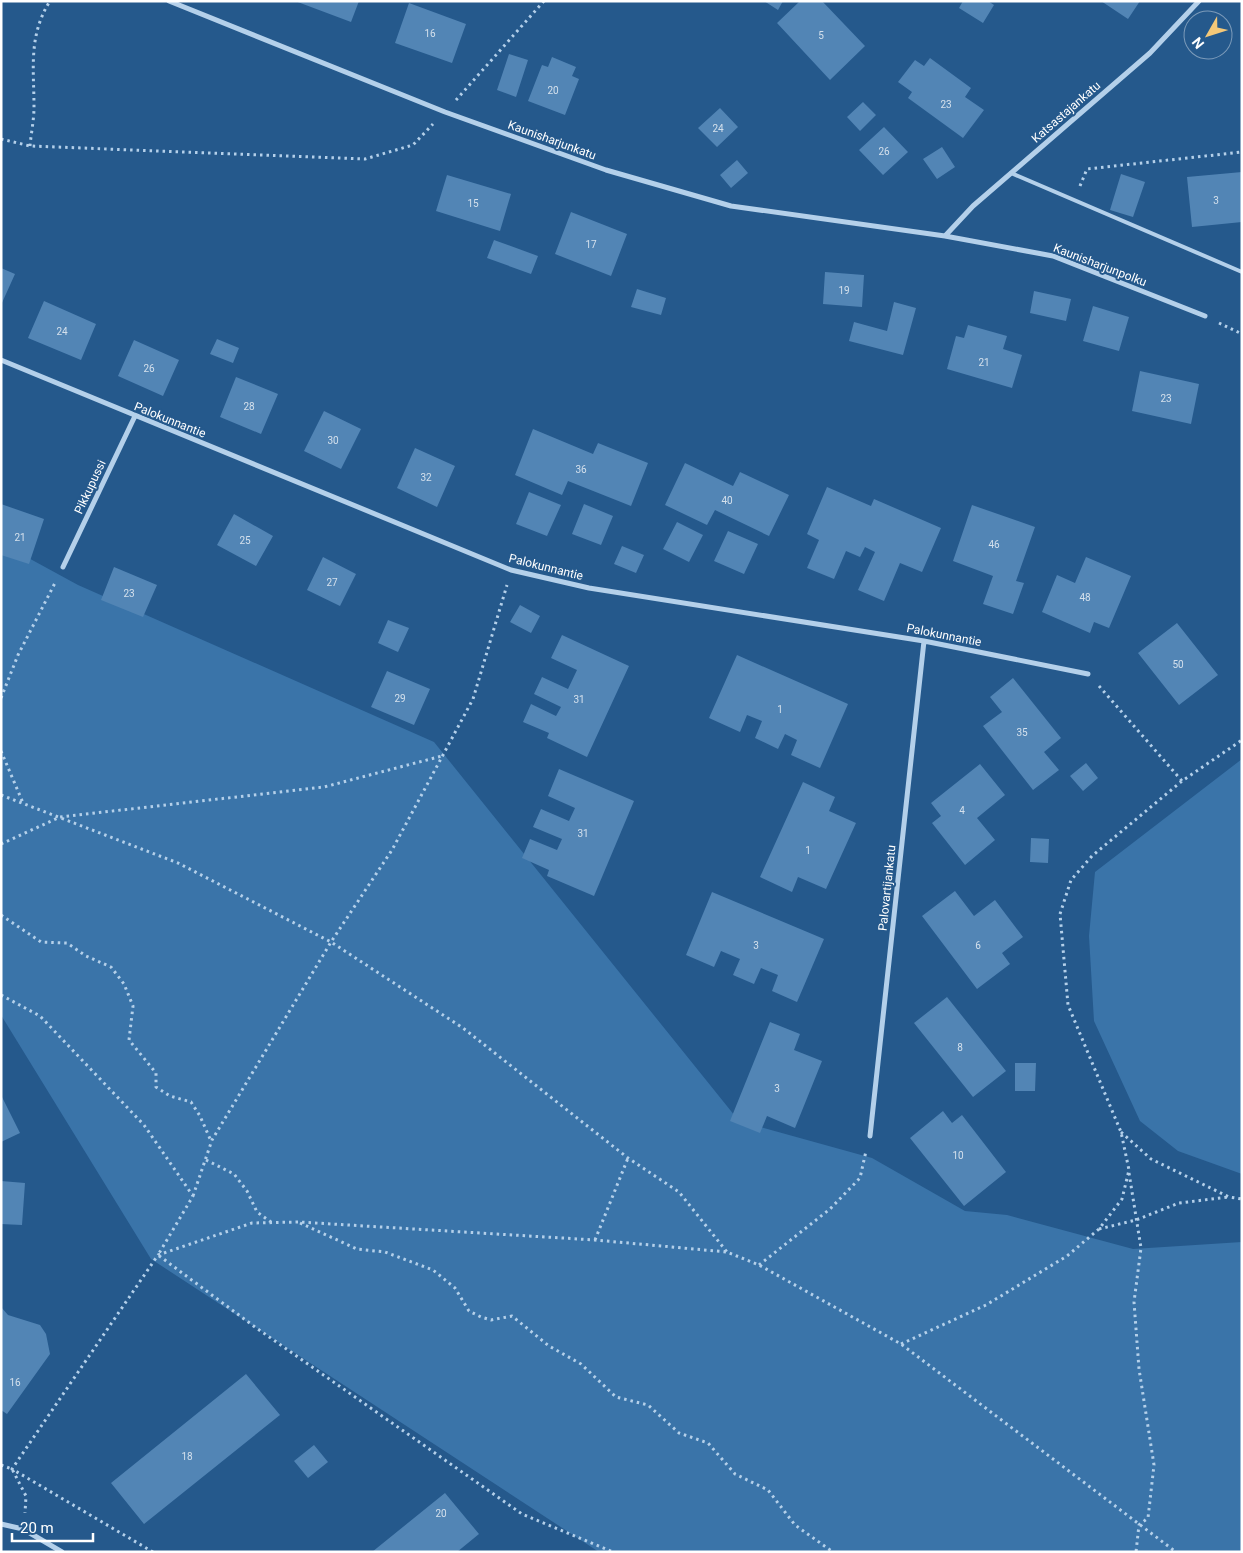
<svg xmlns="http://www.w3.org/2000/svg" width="1243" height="1553" font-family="Roboto,sans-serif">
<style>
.green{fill:#3a74a9}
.building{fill:#5285b5}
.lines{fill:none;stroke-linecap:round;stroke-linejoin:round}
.path{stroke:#b4d0ea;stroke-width:3;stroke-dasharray:2.5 4;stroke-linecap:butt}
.service{stroke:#b4d0ea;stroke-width:4}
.minor{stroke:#b4d0ea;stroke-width:5}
.labels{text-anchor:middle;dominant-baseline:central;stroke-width:4;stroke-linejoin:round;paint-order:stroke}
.number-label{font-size:10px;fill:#d4e0ec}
.street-label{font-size:12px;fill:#fff;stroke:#25598c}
</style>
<rect width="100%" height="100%" fill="#25598c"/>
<!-- green -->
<path class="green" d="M1,543L78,585L434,742L739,1121L872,1158L965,1211L1007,1215L1133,1249L1242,1242V1552H599L151,1259L1,1015Z
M1242,759V1174L1178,1151L1140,1121L1094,1021L1089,936L1095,872Z"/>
<!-- building -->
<path class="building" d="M295,1H359L351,22Z
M764,1H783L778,10Z
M800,1H822L865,46L830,80L777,23Z
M963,1H988L994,5L983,23L959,8Z
M1101,1H1140L1128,19Z
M409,3L466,24L452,63L395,43Z
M509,54L528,60L516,97L497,90Z
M552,57L576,67L572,76L579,79L565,115L528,101L542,65L548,67Z
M930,58L971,88L965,97L984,110L963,138L908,98L912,92L898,82L915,60L924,66Z
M863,102L876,115L860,131L847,117Z
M720,108L738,127L717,147L698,128Z
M884,127L908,152L883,175L859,150Z
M942,147L955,167L937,179L923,159Z
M737,160L748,173L731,188L720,175Z
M1242,172V222L1192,227L1187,177Z
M1121,174L1145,182L1133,217L1110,210Z
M447,175L511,194L500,231L436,211Z
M571,212L627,234L611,276L555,254Z
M494,240L538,256L531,274L487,258Z
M1,268L15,274L1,305Z
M825,272L864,275L862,307L823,304Z
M637,289L666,298L661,315L631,307Z
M1034,291L1071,299L1066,321L1030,313Z
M44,301L96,324L81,360L28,338Z
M894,302L916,308L903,355L849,341L854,322L887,331Z
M1093,306L1129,317L1119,351L1083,341Z
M968,325L1007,336L1003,349L1022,355L1012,388L947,369L956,336L964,338Z
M217,339L239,348L233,363L210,354Z
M134,340L179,360L163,396L118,376Z
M1140,371L1199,384L1191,424L1132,411Z
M236,377L278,394L261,434L220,417Z
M324,411L361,429L341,469L304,451Z
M533,429L593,454L598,443L648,463L631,506L568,481L562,495L515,475Z
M415,448L455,466L437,507L397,488Z
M685,463L733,486L740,472L789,495L769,536L715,510L707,525L665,505Z
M827,487L871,506L874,499L941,528L922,572L900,563L884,601L858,590L875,552L865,547L860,557L846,551L834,579L807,568L819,540L807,534Z
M529,492L561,505L547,536L516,524Z
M1,504L44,519L29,564L1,555Z
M584,504L613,516L601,545L572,534Z
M972,505L1035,527L1016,581L1024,583L1013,614L983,604L993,576L953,561Z
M234,514L273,536L256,566L217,545Z
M677,522L703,535L689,562L663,549Z
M728,531L758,544L744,574L714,561Z
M622,546L644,555L636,573L614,564Z
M323,557L356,574L340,606L307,590Z
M1086,557L1131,576L1109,628L1094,622L1090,633L1042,612L1057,575L1075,583Z
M114,567L157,585L143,617L101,600Z
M520,605L540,616L531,633L510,622Z
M388,620L409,628L398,652L378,643Z
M1177,623L1218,675L1179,705L1138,653Z
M562,635L629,666L587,757L547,738L549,733L523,722L531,704L556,716L561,707L534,694L542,677L568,689L577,670L551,658Z
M737,655L848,704L820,768L791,755L797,740L785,734L778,749L755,738L762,721L747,715L740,732L709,718Z
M387,671L430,689L414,725L371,707Z
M1013,678L1061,738L1044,752L1059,770L1033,790L983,726L1002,712L990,697Z
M1086,763L1098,778L1083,791L1070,776Z
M980,764L1005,795L977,818L995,840L965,865L932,823L941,816L931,803Z
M559,769L634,801L594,896L547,876L549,870L522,858L530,839L557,850L562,839L533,827L541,809L569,821L575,808L548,796Z
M803,782L835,797L829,811L856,823L826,889L798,877L792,892L760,877Z
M1031,838L1049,839L1048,863L1030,862Z
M955,891L974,916L995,900L1023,937L1002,953L1010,964L977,989L922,916Z
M712,892L824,939L797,1002L772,991L778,975L761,968L754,984L733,975L740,959L721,951L714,967L686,955Z
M947,997L1006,1071L973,1097L914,1023Z
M770,1022L800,1034L794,1050L822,1061L795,1128L767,1116L760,1133L730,1121Z
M1015,1063H1036L1035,1091H1015Z
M1,1095L20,1133L1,1142Z
M943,1111L952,1123L962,1115L1006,1172L964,1206L910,1138Z
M1,1181L25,1183L22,1225L1,1224Z
M1,1307L8,1315L40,1325L46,1334L50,1354L7,1414L1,1410Z
M246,1374L280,1415L144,1524L111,1483Z
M314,1445L328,1462L308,1478L294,1461Z
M445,1493L479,1534L457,1552H372Z"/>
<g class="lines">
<!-- path -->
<path class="path" d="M456,100L544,1
M1,139L30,146L365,159L413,145L433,124
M30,146C31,134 34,120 34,107C34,69 28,36 50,1
M1080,186L1087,169L1242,152
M1219,323L1242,334
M1099,686L1182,781
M1,698L18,655L56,581
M1,751L23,803
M1,795L178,863L331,942L463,1028L628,1158L679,1192L727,1252
M1,844L60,817L324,787L442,756
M1,915L41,942L67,943L86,956L111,967L124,984L133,1006L129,1040L156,1073V1087L170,1096L191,1102L200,1116L211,1141L212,1140
M1,995L40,1016L144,1125L193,1196L158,1255L255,1327L522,1514L613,1552
M1121,1132L1151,1159L1229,1197L1242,1199
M206,1160L234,1174L247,1191L257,1212L271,1222
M1129,1173L1141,1248L1134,1302L1139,1369L1154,1465L1148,1518L1139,1525L1136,1552
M193,1196L212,1140L331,942L392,850L473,699L507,585
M300,1223L357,1249L385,1252L433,1270L455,1288L469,1311L481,1317L491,1320L512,1316L549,1346L581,1364L616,1397L648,1405L679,1433L708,1443L735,1474L768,1490L795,1525L833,1552
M1099,1229L1136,1220L1179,1203L1229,1197
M595,1240L628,1158
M759,1265L830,1209L860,1178L866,1151
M901,1344L986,1305L1067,1256L1099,1229L1122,1199L1129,1170L1121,1132L1068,1005L1060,914L1071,880L1092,856L1182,781L1242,740
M1,1465L12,1469L26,1496L25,1513
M153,1552L12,1469L158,1255L252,1223L299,1222L595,1240L727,1252L759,1265L901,1344L1176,1552"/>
<!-- service -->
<path class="service" d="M1011,173L1242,272"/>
<!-- minor -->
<path class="minor" d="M169,1L445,112L606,170L731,206L945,236L1053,256L1205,316
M945,236L973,206L1150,53L1199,1
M1,360L511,570L589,588L924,641L1088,674
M63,567L135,416
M870,1136L924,641
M1,1524L23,1529L62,1552"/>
</g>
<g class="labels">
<!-- number labels -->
<g class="number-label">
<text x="430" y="33">16</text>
<text x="821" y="35">5</text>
<text x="553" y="90">20</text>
<text x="946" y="104">23</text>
<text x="718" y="128">24</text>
<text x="884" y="151">26</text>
<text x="1216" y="200">3</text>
<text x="473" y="203">15</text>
<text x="591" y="244">17</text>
<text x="844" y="290">19</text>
<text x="62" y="331">24</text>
<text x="984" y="362">21</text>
<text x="149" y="368">26</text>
<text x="1166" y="398">23</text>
<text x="249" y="406">28</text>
<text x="333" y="440">30</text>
<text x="581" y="469">36</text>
<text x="426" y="477">32</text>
<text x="727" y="500">40</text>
<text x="20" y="537">21</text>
<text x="245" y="540">25</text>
<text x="994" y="544">46</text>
<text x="332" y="582">27</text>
<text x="129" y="593">23</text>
<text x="1085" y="597">48</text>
<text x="1178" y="664">50</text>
<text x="400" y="698">29</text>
<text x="579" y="699">31</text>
<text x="780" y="709">1</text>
<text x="1022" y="732">35</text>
<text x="962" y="810">4</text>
<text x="583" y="833">31</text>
<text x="808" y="850">1</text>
<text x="756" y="945">3</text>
<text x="978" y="945">6</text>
<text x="960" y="1047">8</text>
<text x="777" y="1088">3</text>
<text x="958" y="1155">10</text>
<text x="15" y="1382">16</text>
<text x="187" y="1456">18</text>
<text x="441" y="1513">20</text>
</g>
<!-- street labels -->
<g class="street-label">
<text transform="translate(1066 112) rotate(-41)">Katsastajankatu</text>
<text transform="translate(552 140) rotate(20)">Kaunisharjunkatu</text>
<text transform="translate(1100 265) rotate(21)">Kaunisharjunpolku</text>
<text transform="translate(170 420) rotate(22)">Palokunnantie</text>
<text transform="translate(90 487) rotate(-65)">Pikkupussi</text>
<text transform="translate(546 567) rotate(14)">Palokunnantie</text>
<text transform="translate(944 635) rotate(11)">Palokunnantie</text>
<text transform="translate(887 888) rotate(-84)">Palovartijankatu</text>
</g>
</g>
<!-- border -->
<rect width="1243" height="1553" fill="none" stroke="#ffffff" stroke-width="5"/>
<!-- north arrow -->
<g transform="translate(1208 35) rotate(231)"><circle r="24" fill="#25598c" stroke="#7c9bba"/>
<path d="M0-4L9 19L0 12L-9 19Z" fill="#f4c878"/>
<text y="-8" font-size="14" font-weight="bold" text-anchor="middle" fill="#ffffff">N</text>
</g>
<!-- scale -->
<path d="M12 1533v8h81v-8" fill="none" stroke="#ffffff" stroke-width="2.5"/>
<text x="20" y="1533" font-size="15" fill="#ffffff" stroke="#25598c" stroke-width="4" paint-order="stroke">20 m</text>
</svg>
